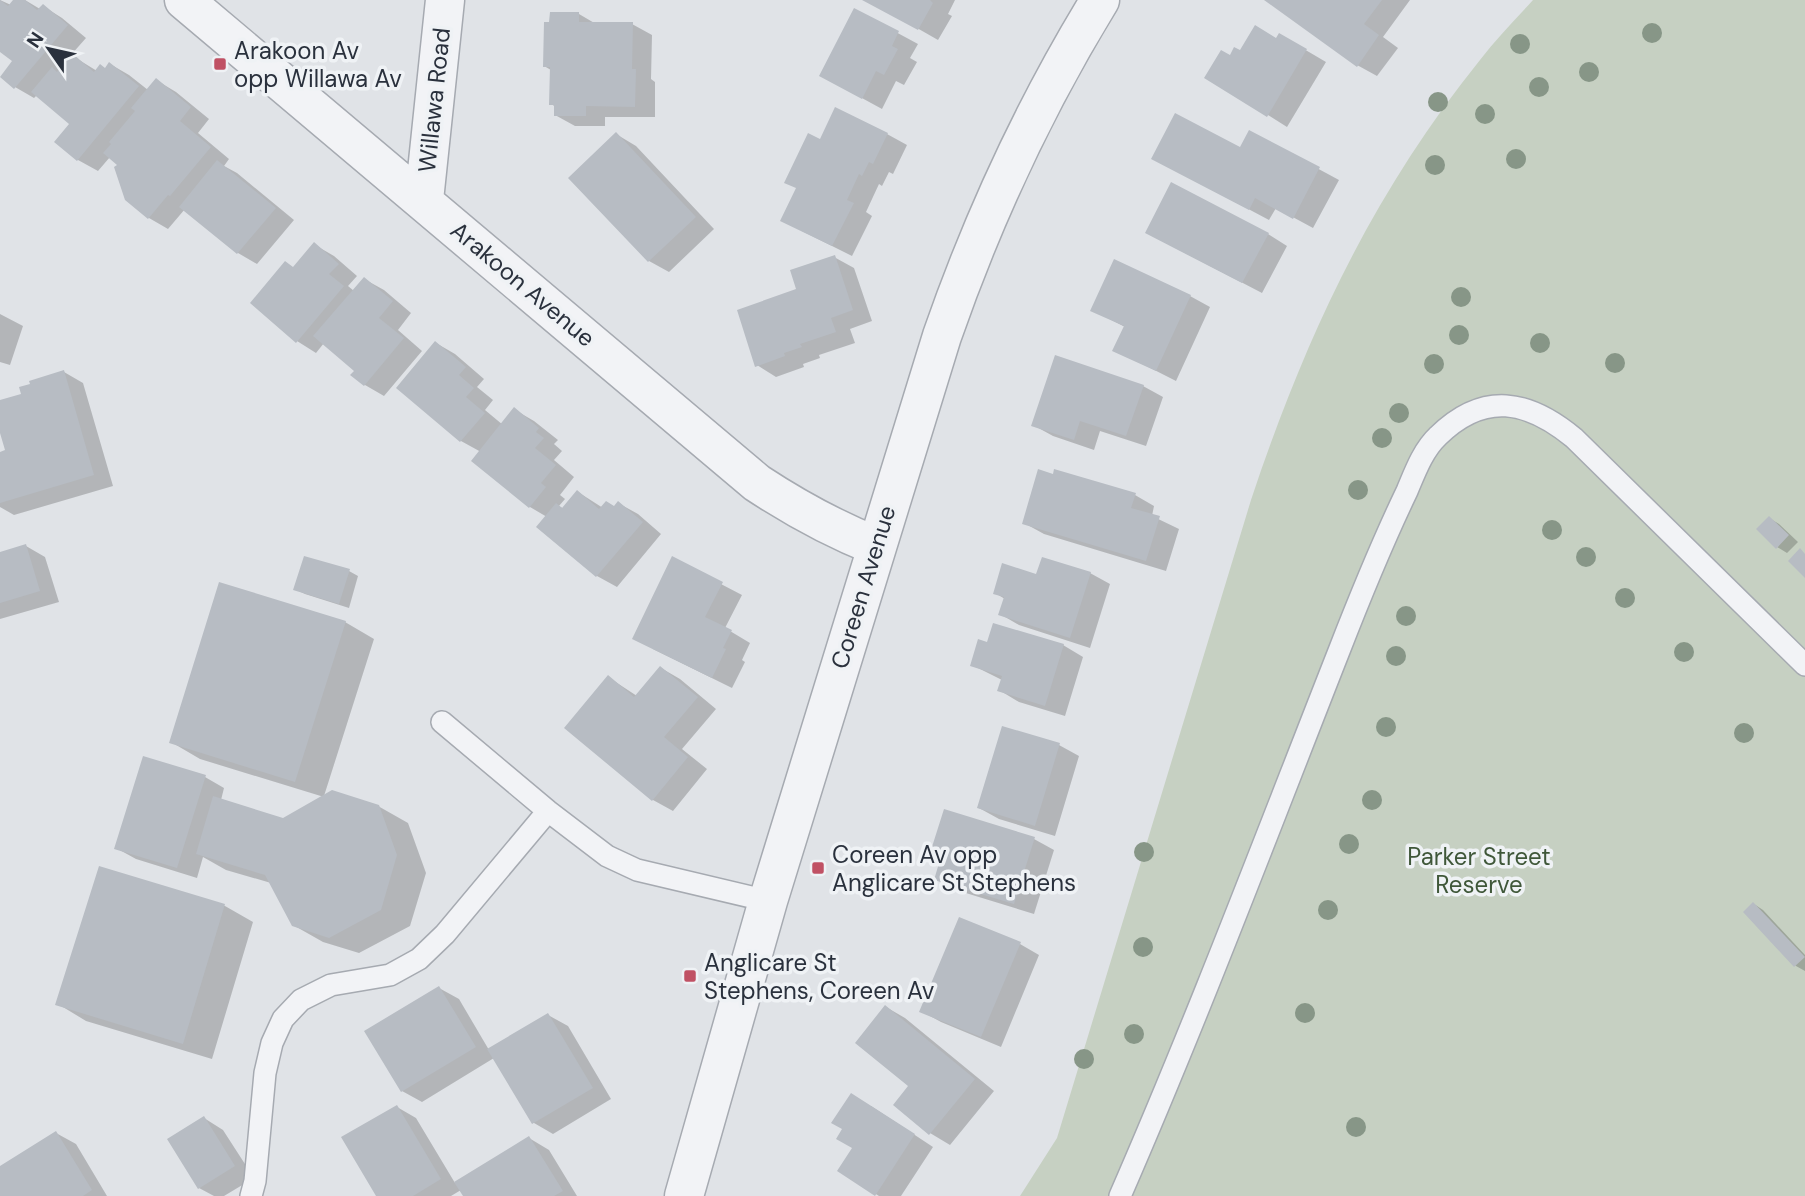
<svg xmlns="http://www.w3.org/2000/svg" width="1805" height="1196" font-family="'DM Sans',sans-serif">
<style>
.green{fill:#c6d0c2}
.shadow{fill:#0003}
.building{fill:#b7bcc3}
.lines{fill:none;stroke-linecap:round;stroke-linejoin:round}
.service-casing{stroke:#a6aab1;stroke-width:24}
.minor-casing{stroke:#a6aab1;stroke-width:41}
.tertiary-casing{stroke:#a6aab1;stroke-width:41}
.service{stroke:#f2f3f6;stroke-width:21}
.minor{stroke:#f2f3f6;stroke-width:38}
.tertiary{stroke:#f2f3f6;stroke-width:38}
.tree{fill:#879687}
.poi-dot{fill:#c05164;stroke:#eff2f5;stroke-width:2.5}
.labels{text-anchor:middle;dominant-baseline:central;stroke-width:7;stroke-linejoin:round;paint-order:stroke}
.poi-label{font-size:24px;fill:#2a313d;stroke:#eff2f5;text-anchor:start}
.street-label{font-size:24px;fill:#2a313d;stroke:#eff2f5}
.park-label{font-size:24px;fill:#3f5739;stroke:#eff2f5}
</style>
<rect width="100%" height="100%" fill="#e0e3e7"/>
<!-- green -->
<path class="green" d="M1533,0H1805V1196H1020L1057,1138L1251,500C1305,338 1372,194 1480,60C1496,39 1515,20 1533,0Z"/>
<!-- shadow -->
<path class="shadow" d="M0,0L11,5L15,0H25L40,9L43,6L62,18L86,38L71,55L97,71L106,69L110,64L129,75L148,90L156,80L176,92L209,119L198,133L229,159L224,166L237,173L294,220L257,264L238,253L185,209L168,229L149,218L119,165L110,157L98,171L78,160L57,142L72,124L37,95L34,98L15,87L14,61L0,49Z
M868,0H955L948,14L952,16L938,40Z
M1267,0H1410L1383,37L1398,48L1377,76L1357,65Z
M855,10L918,44L910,58L917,62L904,85L896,81L882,109L838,85Z
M579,14L596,24H632L652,35L651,79L655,82V117H605V126H575L555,115L556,107L551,104V70L544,66L551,24Z
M1280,35L1326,62L1287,127L1268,115L1230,57L1277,40Z
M1250,132L1339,180L1313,228L1276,208L1269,220L1173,169L1240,150Z
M616,134L636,146L714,229L669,272L649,261L570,178Z
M887,134L907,145L893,174L889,172L882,186L879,184L866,212L872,216L852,256L802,231L798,189L821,141Z
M1268,234L1287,246L1262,293L1166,243Z
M315,245L334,256L357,276L348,286L354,291L364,279L384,290L411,313L398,330L422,351L384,396L365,385L356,370L324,343L316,353L297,341L294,268Z
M834,257L854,268L872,321L850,329L855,343L819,355L820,358L803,364L804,367L776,377L757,365L799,290Z
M1190,296L1210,307L1176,381L1115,350L1125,327L1092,310Z
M0,314L23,326L10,365L0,362Z
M436,343L455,354L484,379L477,387L493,400L485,410L503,425L515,410L534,421L558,440L554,444L562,451L554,460L574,477L560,495L565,499L559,506L564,509L578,492L603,508H615L618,503L638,514L661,534L617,587L597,576L539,526L547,517L530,507L481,452L461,441L399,387Z
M64,372L83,383L113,486L14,515L0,507V454L7,451L0,426V402L24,395Z
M1143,386L1163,397L1146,446L1100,431L1094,450L1053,436L1033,425Z
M1135,495L1154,506L1152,516L1179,529L1166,571L1044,534L1024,523Z
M1769,518L1779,524L1798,542L1787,553L1777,547Z
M26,546L45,557L59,602L0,619V554Z
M673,559L742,595L725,628L750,643L742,660L745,662L732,688L653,649Z
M349,571L358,576L349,608L305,594L295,589Z
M1090,573L1110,584L1090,648L1019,625L1000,614L1005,599L995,593L1037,576Z
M345,622L374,639L324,796L378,806L408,823L426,873L410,926L359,953L323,942L293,925L271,883L226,870L203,857L197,878L136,859L116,848L205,777L224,788L221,800L283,819L324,797L200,759L171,742Z
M988,644L1063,645L1083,657L1065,716L1019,702L999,690L1002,680L972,665Z
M661,668L680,679L716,709L682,749L707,769L673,811L653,800L608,677L637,696Z
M1059,745L1079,756L1055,836L999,819L979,808Z
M1034,839L1054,850L1034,914L956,890L936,879L944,855L933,849Z
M100,868L225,906L253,922L212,1059L86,1021L58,1004Z
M1754,904L1763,910L1805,955V971L1796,966L1745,912Z
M1020,944L1039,955L1001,1047L941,1022L921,1011Z
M439,988L459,999L489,1050L548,1015L568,1026L611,1099L553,1134L534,1123L494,1058L422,1102L402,1091Z
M886,1007L905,1018L994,1091L950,1145L930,1133L910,1086Z
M871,1106L933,1147L901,1196H879L840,1171L854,1148Z
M397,1107L416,1118L455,1183L529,1138L549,1150L577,1196H465L461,1190L451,1196H378Z
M204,1118L223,1130L254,1178L224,1196H214L199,1188Z
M56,1133L76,1144L107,1196H0V1168Z"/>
<!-- building -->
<path class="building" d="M0,0L8,6L13,0H25L37,10L43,4L68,25L14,89L0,77L12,61L0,52Z
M862,0H930L933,3L918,30Z
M1264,0H1382L1364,24L1379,35L1357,67Z
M854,8L899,31L892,46L898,49L884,75L876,71L862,99L819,76Z
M550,12H579V22H633L632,69H636L635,107L586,106V116H554V105H549L550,67H543L544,22H549Z
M1255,25L1276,38L1279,33L1307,49L1267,117L1204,78L1221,50L1230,55L1234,47L1240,50Z
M73,54L94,72L100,64L105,68L109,62L139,86L77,161L54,142L69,124L31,92L52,67L57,72Z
M156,78L191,107L180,121L211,147L170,196L168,195L148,219L125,200L114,167L117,165L103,153L111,144L109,142L135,111L131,108Z
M835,107L888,133L873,164L869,162L862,176L859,174L847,200L854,203L832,246L780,221L796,188L784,183L808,133L820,139Z
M1175,113L1240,147L1249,130L1320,167L1293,219L1255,198L1249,210L1151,159Z
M616,132L696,217L648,262L568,178Z
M217,160L276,208L237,254L179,207Z
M1171,182L1269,233L1242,283L1145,233Z
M314,242L339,264L329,274L344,286L296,343L250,303L285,261L293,267Z
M835,255L853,310L831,318L836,332L800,344L802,347L784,353L785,356L755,367L737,310L796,289L790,270Z
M1114,259L1191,295L1156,371L1112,351L1124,326L1090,311Z
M364,277L393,301L379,318L404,338L364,386L350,375L354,371L313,336Z
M435,341L466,367L459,375L474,388L466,397L485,413L460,442L396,388Z
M1055,355L1144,385L1126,436L1080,421L1074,440L1031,426Z
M64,370L94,475L0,503V452L5,450L0,433V400L21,394L19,387L30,384L29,381Z
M514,407L539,428L536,432L544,438L535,448L556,465L541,483L546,487L529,508L471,461Z
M1038,469L1053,474L1054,469L1136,493L1131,508L1160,516L1146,561L1022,524Z
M577,490L599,509L606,501L614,506L618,501L643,522L596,577L536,527L556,503L562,508Z
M1769,516L1789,535L1776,549L1756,529Z
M26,544L40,591L0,603V552Z
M1800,548L1805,554V578L1788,561Z
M304,556L350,569L339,604L293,590Z
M672,556L723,582L705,617L732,630L723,648L726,649L712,678L632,639Z
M1042,557L1091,572L1070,638L998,615L1004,597L993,594L1002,563L1036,574Z
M219,582L346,621L295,782L169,743Z
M993,623L1064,644L1045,706L997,691L1002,676L970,666L978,639L987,642Z
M660,666L698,697L664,737L688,757L652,801L564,728L608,675L634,697Z
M1002,726L1060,743L1035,826L977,808Z
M143,756L206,775L177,868L114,849Z
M332,790L379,805L397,855L381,910L329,938L292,926L265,875L196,854L213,796L283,818Z
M944,809L1035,837L1014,904L934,880L942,853L931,850Z
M99,866L225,904L183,1044L55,1005Z
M1753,902L1805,957L1794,967L1743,912Z
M959,917L1021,942L981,1037L919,1012Z
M439,986L476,1047L401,1092L364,1031Z
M885,1005L975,1079L929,1135L893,1105L908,1086L855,1043Z
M548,1013L593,1088L532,1124L487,1049Z
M851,1093L915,1134L875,1196L837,1171L852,1148L836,1139L842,1129L831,1123Z
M397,1105L441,1179L413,1196H376L341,1137Z
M204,1116L235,1166L198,1189L167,1139Z
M56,1131L92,1190L83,1196H0V1166Z
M529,1136L563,1191L554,1196H463L454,1182Z"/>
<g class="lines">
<!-- service casing -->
<g class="service-casing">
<path id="service" d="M442,722L548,811L607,856L637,870L768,901
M251,1196L255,1181L265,1073L272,1043L283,1019L301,1000L331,985L390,975L419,959L445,934L548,811
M1120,1196C1198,1017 1267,834 1339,651C1360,597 1382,543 1407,491C1415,472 1423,450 1438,436C1484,391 1528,400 1574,438L1805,665"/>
</g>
<!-- minor casing -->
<g class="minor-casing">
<path id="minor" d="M184,0L757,483C795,508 833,529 876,546
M424,200L445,0"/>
</g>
<!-- tertiary casing -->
<g class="tertiary-casing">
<path id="tertiary" d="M684,1196L768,901L942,336C983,218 1035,106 1100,0"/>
</g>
<!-- service -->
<use href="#service" class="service"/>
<!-- minor -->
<use href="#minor" class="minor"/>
<!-- tertiary -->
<use href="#tertiary" class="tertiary"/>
</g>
<!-- trees -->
<g class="tree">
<circle cx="1652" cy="33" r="10"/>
<circle cx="1520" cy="44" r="10"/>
<circle cx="1589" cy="72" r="10"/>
<circle cx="1539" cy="87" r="10"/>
<circle cx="1438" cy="102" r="10"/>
<circle cx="1485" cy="114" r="10"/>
<circle cx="1516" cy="159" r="10"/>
<circle cx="1435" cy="165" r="10"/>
<circle cx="1461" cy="297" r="10"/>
<circle cx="1459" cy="335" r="10"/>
<circle cx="1540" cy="343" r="10"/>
<circle cx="1615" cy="363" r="10"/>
<circle cx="1434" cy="364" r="10"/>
<circle cx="1399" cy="413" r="10"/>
<circle cx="1382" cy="438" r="10"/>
<circle cx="1358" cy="490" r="10"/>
<circle cx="1552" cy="530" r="10"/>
<circle cx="1586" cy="557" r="10"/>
<circle cx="1625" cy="598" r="10"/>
<circle cx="1406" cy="616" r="10"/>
<circle cx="1684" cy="652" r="10"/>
<circle cx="1396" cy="656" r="10"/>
<circle cx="1386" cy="727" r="10"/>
<circle cx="1744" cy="733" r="10"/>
<circle cx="1372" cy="800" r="10"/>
<circle cx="1349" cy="844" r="10"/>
<circle cx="1144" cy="852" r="10"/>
<circle cx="1328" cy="910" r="10"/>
<circle cx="1143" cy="947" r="10"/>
<circle cx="1305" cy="1013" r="10"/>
<circle cx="1134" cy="1034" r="10"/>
<circle cx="1084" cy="1059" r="10"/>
<circle cx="1356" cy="1127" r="10"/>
</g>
<!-- markers -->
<g class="poi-dot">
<rect x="213" y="57" width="14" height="14" rx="3.5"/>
<rect x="811" y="861" width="14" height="14" rx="3.5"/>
<rect x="683" y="969" width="14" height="14" rx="3.5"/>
</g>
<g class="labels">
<!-- poi labels -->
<g class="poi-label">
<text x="234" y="50">Arakoon Av<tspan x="234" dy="28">opp Willawa Av</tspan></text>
<text x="832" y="854">Coreen Av opp<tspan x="832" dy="28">Anglicare St Stephens</tspan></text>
<text x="704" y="962">Anglicare St<tspan x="704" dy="28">Stephens, Coreen Av</tspan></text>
</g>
<!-- street labels -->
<g class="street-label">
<text transform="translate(434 100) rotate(-84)">Willawa Road</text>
<text transform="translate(523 284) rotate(40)">Arakoon Avenue</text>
<text transform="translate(863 587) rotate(-73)">Coreen Avenue</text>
</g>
<!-- park labels -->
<g class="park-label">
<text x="1479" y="856">Parker Street<tspan x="1479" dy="28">Reserve</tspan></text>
</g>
</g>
<!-- north arrow -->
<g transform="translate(49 49) rotate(304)" stroke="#eff2f5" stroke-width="5" paint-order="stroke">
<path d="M0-5L12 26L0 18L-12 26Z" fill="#2a313d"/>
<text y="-10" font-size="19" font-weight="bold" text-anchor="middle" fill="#2a313d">N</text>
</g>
</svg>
